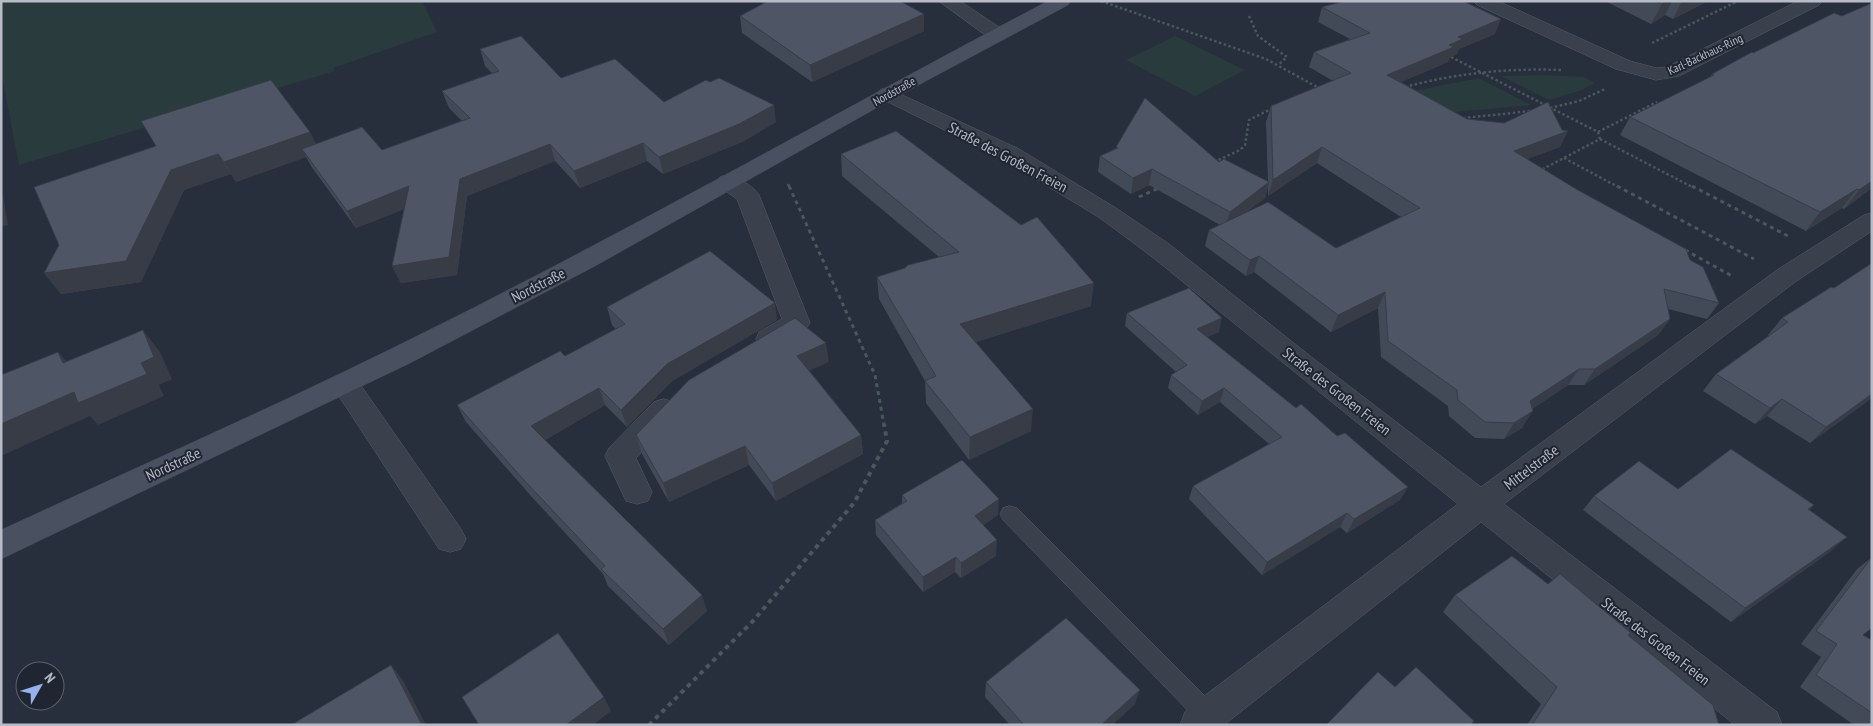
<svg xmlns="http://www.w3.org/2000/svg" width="1873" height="726" font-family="'PT Sans Narrow',sans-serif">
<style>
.green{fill:#2a3b3e}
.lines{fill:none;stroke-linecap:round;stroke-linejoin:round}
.lane-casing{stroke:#565c67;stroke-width:1}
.street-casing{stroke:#565c67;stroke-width:1}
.secondary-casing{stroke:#444a55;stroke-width:1}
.path-far2{stroke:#49585c;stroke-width:2.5;stroke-dasharray:2.5 2.5;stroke-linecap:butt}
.path-far1{stroke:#49585c;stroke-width:3;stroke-dasharray:4 4;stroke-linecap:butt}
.path{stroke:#49585c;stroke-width:4;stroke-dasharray:4.5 4.5;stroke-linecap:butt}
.lane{fill:#3b414c;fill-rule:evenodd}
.street{fill:#3b414c;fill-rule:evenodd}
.secondary{fill:#49505f;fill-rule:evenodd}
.wall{fill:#434a57;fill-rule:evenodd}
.shaded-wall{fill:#373c47}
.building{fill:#4e5665;stroke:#373c47}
.labels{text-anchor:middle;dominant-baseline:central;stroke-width:4;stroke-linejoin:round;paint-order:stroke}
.far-street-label{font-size:12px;fill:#b7bcc7;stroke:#202631}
.street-label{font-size:15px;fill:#b7bcc7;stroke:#202631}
</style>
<rect width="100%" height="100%" fill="#272e3c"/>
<!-- green -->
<path class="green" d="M1,1H427L423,3L437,32L333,68L335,71L19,165L1,72Z
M1175,36L1245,70L1195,96L1126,60Z
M1542,75L1584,77L1595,83L1582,90L1549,100L1501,76Z
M1479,78L1531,105L1454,112L1414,91Z"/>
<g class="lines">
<!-- lane casing -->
<g class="lane-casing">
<path id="lane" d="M1010,506L1017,508L1216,707L1220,715L1216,723L1212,725L1200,723L1003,520L1000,514L1003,508Z"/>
</g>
<!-- street casing -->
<g class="street-casing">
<path id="street" d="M939,1H960L1005,31L1007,35L1005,39L998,41L991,39Z
M1474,1H1498L1630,61L1656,68L1667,67L1798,1H1822L1819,5L1679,76L1656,80L1616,69L1477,5Z
M887,88L1019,149L1116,208L1169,244L1314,359L1481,487L1777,270L1864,215L1872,213V231L1795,282L1504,504L1777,712L1782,725H1735L1481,522L1224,725H1180L1185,712L1195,703L1458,504L1151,256L1100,218L1003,159L880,98L877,94L880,90Z
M728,175C739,178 752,185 759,195L810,323C802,337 775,350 759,346L756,339L759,332L782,319L737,199L720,187L717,182L720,177Z
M345,374L355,377L461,529L466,539L461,549L450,552L439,549L331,384L335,377Z
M664,399L674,402L678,410L674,418L636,458L652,492L648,501L637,504L626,501L605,456L609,448L654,402Z"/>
</g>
<!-- secondary casing -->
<g class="secondary-casing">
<path id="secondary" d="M1048,1H1071L1068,5L894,98L595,266L410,363L1,559V530C131,470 263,412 391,349C614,240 829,116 1048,1Z"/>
</g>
<!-- path-far2 -->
<path class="path-far2" d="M1101,1L1266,59L1319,88
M1249,16L1258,36L1287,57L1278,65
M1652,43L1738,1
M1451,57L1598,132L1600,139L1541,170
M1405,87C1457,73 1508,68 1562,70
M1550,108L1579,101L1605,89
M1463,118L1531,111
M1598,132L1657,102
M1600,139L1694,188
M1564,158L1620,188
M1214,162L1240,150L1245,145L1249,120L1273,108
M788,184L790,188"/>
<!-- path-far1 -->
<path class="path-far1" d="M789,186L875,375L884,425
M1617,186L1754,259
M1692,186L1788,236
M1139,197L1159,188
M1685,250L1732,276"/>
<!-- path -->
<path class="path" d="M649,725L753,621L854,503L887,441L884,424"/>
<!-- lane -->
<use href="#lane" class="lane"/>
<!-- street -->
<use href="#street" class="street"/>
<!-- secondary -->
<use href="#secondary" class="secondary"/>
</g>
<!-- wall -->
<path class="wall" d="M758,1H900L924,31L812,82L742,33L740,16L764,3Z
M1605,1H1708L1673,19L1665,15L1651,24Z
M1872,3V188L1844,209L1842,208L1806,231L1620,135L1630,117L1710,78L1712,74L1753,53Z
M1322,7L1495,34L1459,49L1457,54L1450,57L1448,62L1401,82L1467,119L1560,147L1527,159L1690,260L1719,303L1707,319L1668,309L1670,319L1658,335L1584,385H1568L1532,409L1522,428L1504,439L1475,438L1449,416L1448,406L1381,357L1378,308L1331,332L1254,272L1246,276L1205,246L1209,230L1220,225L1149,185L1131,194L1098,172L1100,156L1116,148V147L1219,162L1268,182L1266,122L1271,106L1333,81L1309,67L1314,52L1350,39L1318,22ZM1317,163L1401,217L1336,248L1245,213L1265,198L1268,186V196Z
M480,49L561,78L664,102L776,122L742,142L663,174L647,161L580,188L555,161L467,196L457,275L401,283L392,266L404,209L356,228L311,166L306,157L236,182L231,174L184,190L141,282L61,294L44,273L59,245L34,187L316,144L382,150L462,121L449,108L442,91L492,73L485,66Z
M841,154L1091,306L976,342L1031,431L969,460L926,403L925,381L879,299L877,277L939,257L842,176Z
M1872,263V398L1810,443L1767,416L1755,424L1703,391L1716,374L1769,336L1768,335L1782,318L1834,288Z
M607,307L777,320L672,381L627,427L605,405L545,440L707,611L669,645L608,586L603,574L531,496L466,422L457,405L565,356L616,329L612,325Z
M1127,313L1219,332L1207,337L1296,408L1408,487L1400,500L1347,533L1340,527L1262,575L1189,499L1193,486L1269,444L1220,402L1198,415L1168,388L1171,375L1176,372L1125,326Z
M829,362L809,370L861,435L863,454L776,501L749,465L669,502L642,454L636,435Z
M1678,489L1814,505L1809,510L1831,551L1731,622L1583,510L1594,496Z
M902,495L998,515L983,525L996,556L961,578L955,572L923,592L876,535L875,520L902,503Z
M1872,557L1863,635L1872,640V725H1854L1800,687L1821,657L1801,644L1857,569Z
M1548,584L1631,633L1629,636L1719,725H1527L1541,704L1443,612L1455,595Z
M986,682L1135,704L1112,725H1010L985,697Z"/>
<!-- shaded-wall -->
<path class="shaded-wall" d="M1666,1H1672L1665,15L1651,24L1662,4Z
M1682,1H1708L1673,19Z
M924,14V31L812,82L810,65Z
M1501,19L1495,34L1459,49L1457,54L1450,57L1448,62L1382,90L1387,75L1449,45L1458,37Z
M774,105L776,122L742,142L663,174L659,157Z
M1568,131L1560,147L1506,167L1514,151Z
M310,132L321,152L302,149L306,157L236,182L224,162Z
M643,143L647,161L580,188L574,171Z
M550,144L555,161L467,196L457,275L401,283L392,266L460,179Z
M1322,147L1317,163L1268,196L1273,180Z
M218,154L231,174L184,190L141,282L61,294L44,273L171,170Z
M1152,169L1149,185L1131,194L1133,178Z
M1872,181V188L1844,209L1859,190Z
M1269,182L1265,198L1225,228L1230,212Z
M1,183L8,225L1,227Z
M409,186L417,204L356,228L347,211Z
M1857,189L1842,208L1806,231L1820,212Z
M1259,256L1254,272L1246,276L1250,260Z
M1094,283L1091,306L960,347V324Z
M1385,292L1378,308L1331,332L1338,315Z
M775,303L777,320L672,381L627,427L621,410L667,364Z
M1222,318L1219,332L1194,343L1197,329Z
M1670,319L1658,335L1584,385L1595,369Z
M143,330L160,352L172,379L159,385L164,396L98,425L90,416L1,456V424L141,363Z
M826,343L829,362L800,375L797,356Z
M58,352L78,374L63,363Z
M1579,369L1568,385L1520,417L1530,401Z
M599,388L605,405L539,443L531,426Z
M1224,388L1220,402L1198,415L1202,401Z
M1872,394V398L1810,443L1826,427Z
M1782,399L1767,416L1755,424L1770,408Z
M1033,409L1031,431L969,460L970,437Z
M1533,411L1522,428L1504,439L1514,423Z
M861,435L863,454L776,501L772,483Z
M745,446L749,465L669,502L663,483Z
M1408,487L1400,500L1347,533L1354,519Z
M999,499L998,515L974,532L975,516Z
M1347,513L1340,527L1262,575L1267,562Z
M1847,537L1831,551L1731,622L1745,608Z
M997,540L996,556L961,578V563Z
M956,557L955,572L923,592V577Z
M702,595L707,611L669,645L663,629Z
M391,665L403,680L426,725H422Z
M1140,690L1135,704L1112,725H1101Z
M604,697L611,711L593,725H566Z"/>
<!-- building -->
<path class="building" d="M768,1H900L924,14L810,65L740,16Z
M1344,1H1463L1501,19L1458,37L1463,39L1449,45L1454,47L1387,75L1467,119L1504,123L1548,102L1562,130L1568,131L1514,151L1576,189L1686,249L1690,260L1703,267L1719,303L1664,289L1670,319L1595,369H1579L1530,401L1533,411L1514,423L1485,422L1458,400L1457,390L1388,341L1385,292L1338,315L1259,256L1250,260L1209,230L1268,202L1336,248L1420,208L1322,147L1273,180L1271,106L1351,73L1314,52L1370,33L1322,7Z
M1656,1H1666L1662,4Z
M1872,3V181L1859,190L1857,189L1820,212L1630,117L1714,75L1712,74L1752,52L1753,53L1834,13L1842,16Z
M521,36L561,78L615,59L664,102L706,80L710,82L719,78L774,105L739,124L659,157L643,143L574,171L550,144L460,179L449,257L392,266L409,186L347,211L302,149L362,127L382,150L470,118L442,91L499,71L480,49Z
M271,80L310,132L224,162L218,154L171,170L126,261L44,273L59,245L34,187L156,146L141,121Z
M1145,98L1219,162L1224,159L1269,182L1230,212L1152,169L1133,178L1100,156L1118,148L1116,147Z
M896,131L1021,225L1037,217L1094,283L960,324L1033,409L970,437L925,381L936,376L877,277L905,268L908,265L959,252L841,154Z
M710,251L775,303L667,364L621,410L599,388L531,426L702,595L663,629L601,569L605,566L523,479L457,405L560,351L565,356L625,324L607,307Z
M1872,263V394L1826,427L1782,399L1770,408L1716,374L1788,322L1782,318L1831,287L1834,288Z
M1189,288L1222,318L1197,329L1296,408L1301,404L1337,436L1345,433L1408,487L1354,519L1347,513L1267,562L1193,486L1282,437L1224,388L1202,401L1171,375L1187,365L1127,313Z
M795,318L826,343L797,356L861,435L772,483L745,446L663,483L636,435L689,380Z
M143,330L154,357L141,363L147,374L78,403L74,392L1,424V375L58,352L63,363Z
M1731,449L1814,505L1808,509L1847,537L1745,608L1594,496L1639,461L1678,489Z
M962,460L999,499L975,516L997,540L961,563L956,557L923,577L875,520L907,501L902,495Z
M1512,556L1548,584L1560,574L1631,633L1628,635L1713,705L1719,725H1532L1557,687L1455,595Z
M1872,557V628L1863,635L1872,640V713L1816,675L1837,644L1816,631Z
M1066,618L1140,690L1101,725H1024L986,682Z
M558,633L604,697L566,725H479L462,697Z
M391,665L422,725H291Z
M1416,667L1474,721L1471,725H1326L1378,672L1395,687Z"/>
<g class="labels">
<!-- far-street labels -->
<g class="far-street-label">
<text transform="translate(1705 54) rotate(-25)">Karl-Backhaus-Ring</text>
<text transform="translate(894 91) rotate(-29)">Nordstraße</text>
</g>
<!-- street labels -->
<g class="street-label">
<text transform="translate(1008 157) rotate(28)">Straße des Großen Freien</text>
<text transform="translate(538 285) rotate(-27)">Nordstraße</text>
<text transform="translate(1337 391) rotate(38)">Straße des Großen Freien</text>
<text transform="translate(173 464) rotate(-25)">Nordstraße</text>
<text transform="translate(1531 467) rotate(-37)">Mittelstraße</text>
<text transform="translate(1656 641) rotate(38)">Straße des Großen Freien</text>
</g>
</g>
<!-- border -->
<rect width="1873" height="726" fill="none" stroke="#b7bcc7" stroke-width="5"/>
<!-- north arrow -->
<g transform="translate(40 686) rotate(51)"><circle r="24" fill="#202631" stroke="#5c626d"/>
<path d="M0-4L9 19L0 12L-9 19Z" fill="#96b1ed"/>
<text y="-8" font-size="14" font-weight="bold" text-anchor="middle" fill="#b7bcc7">N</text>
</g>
</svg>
